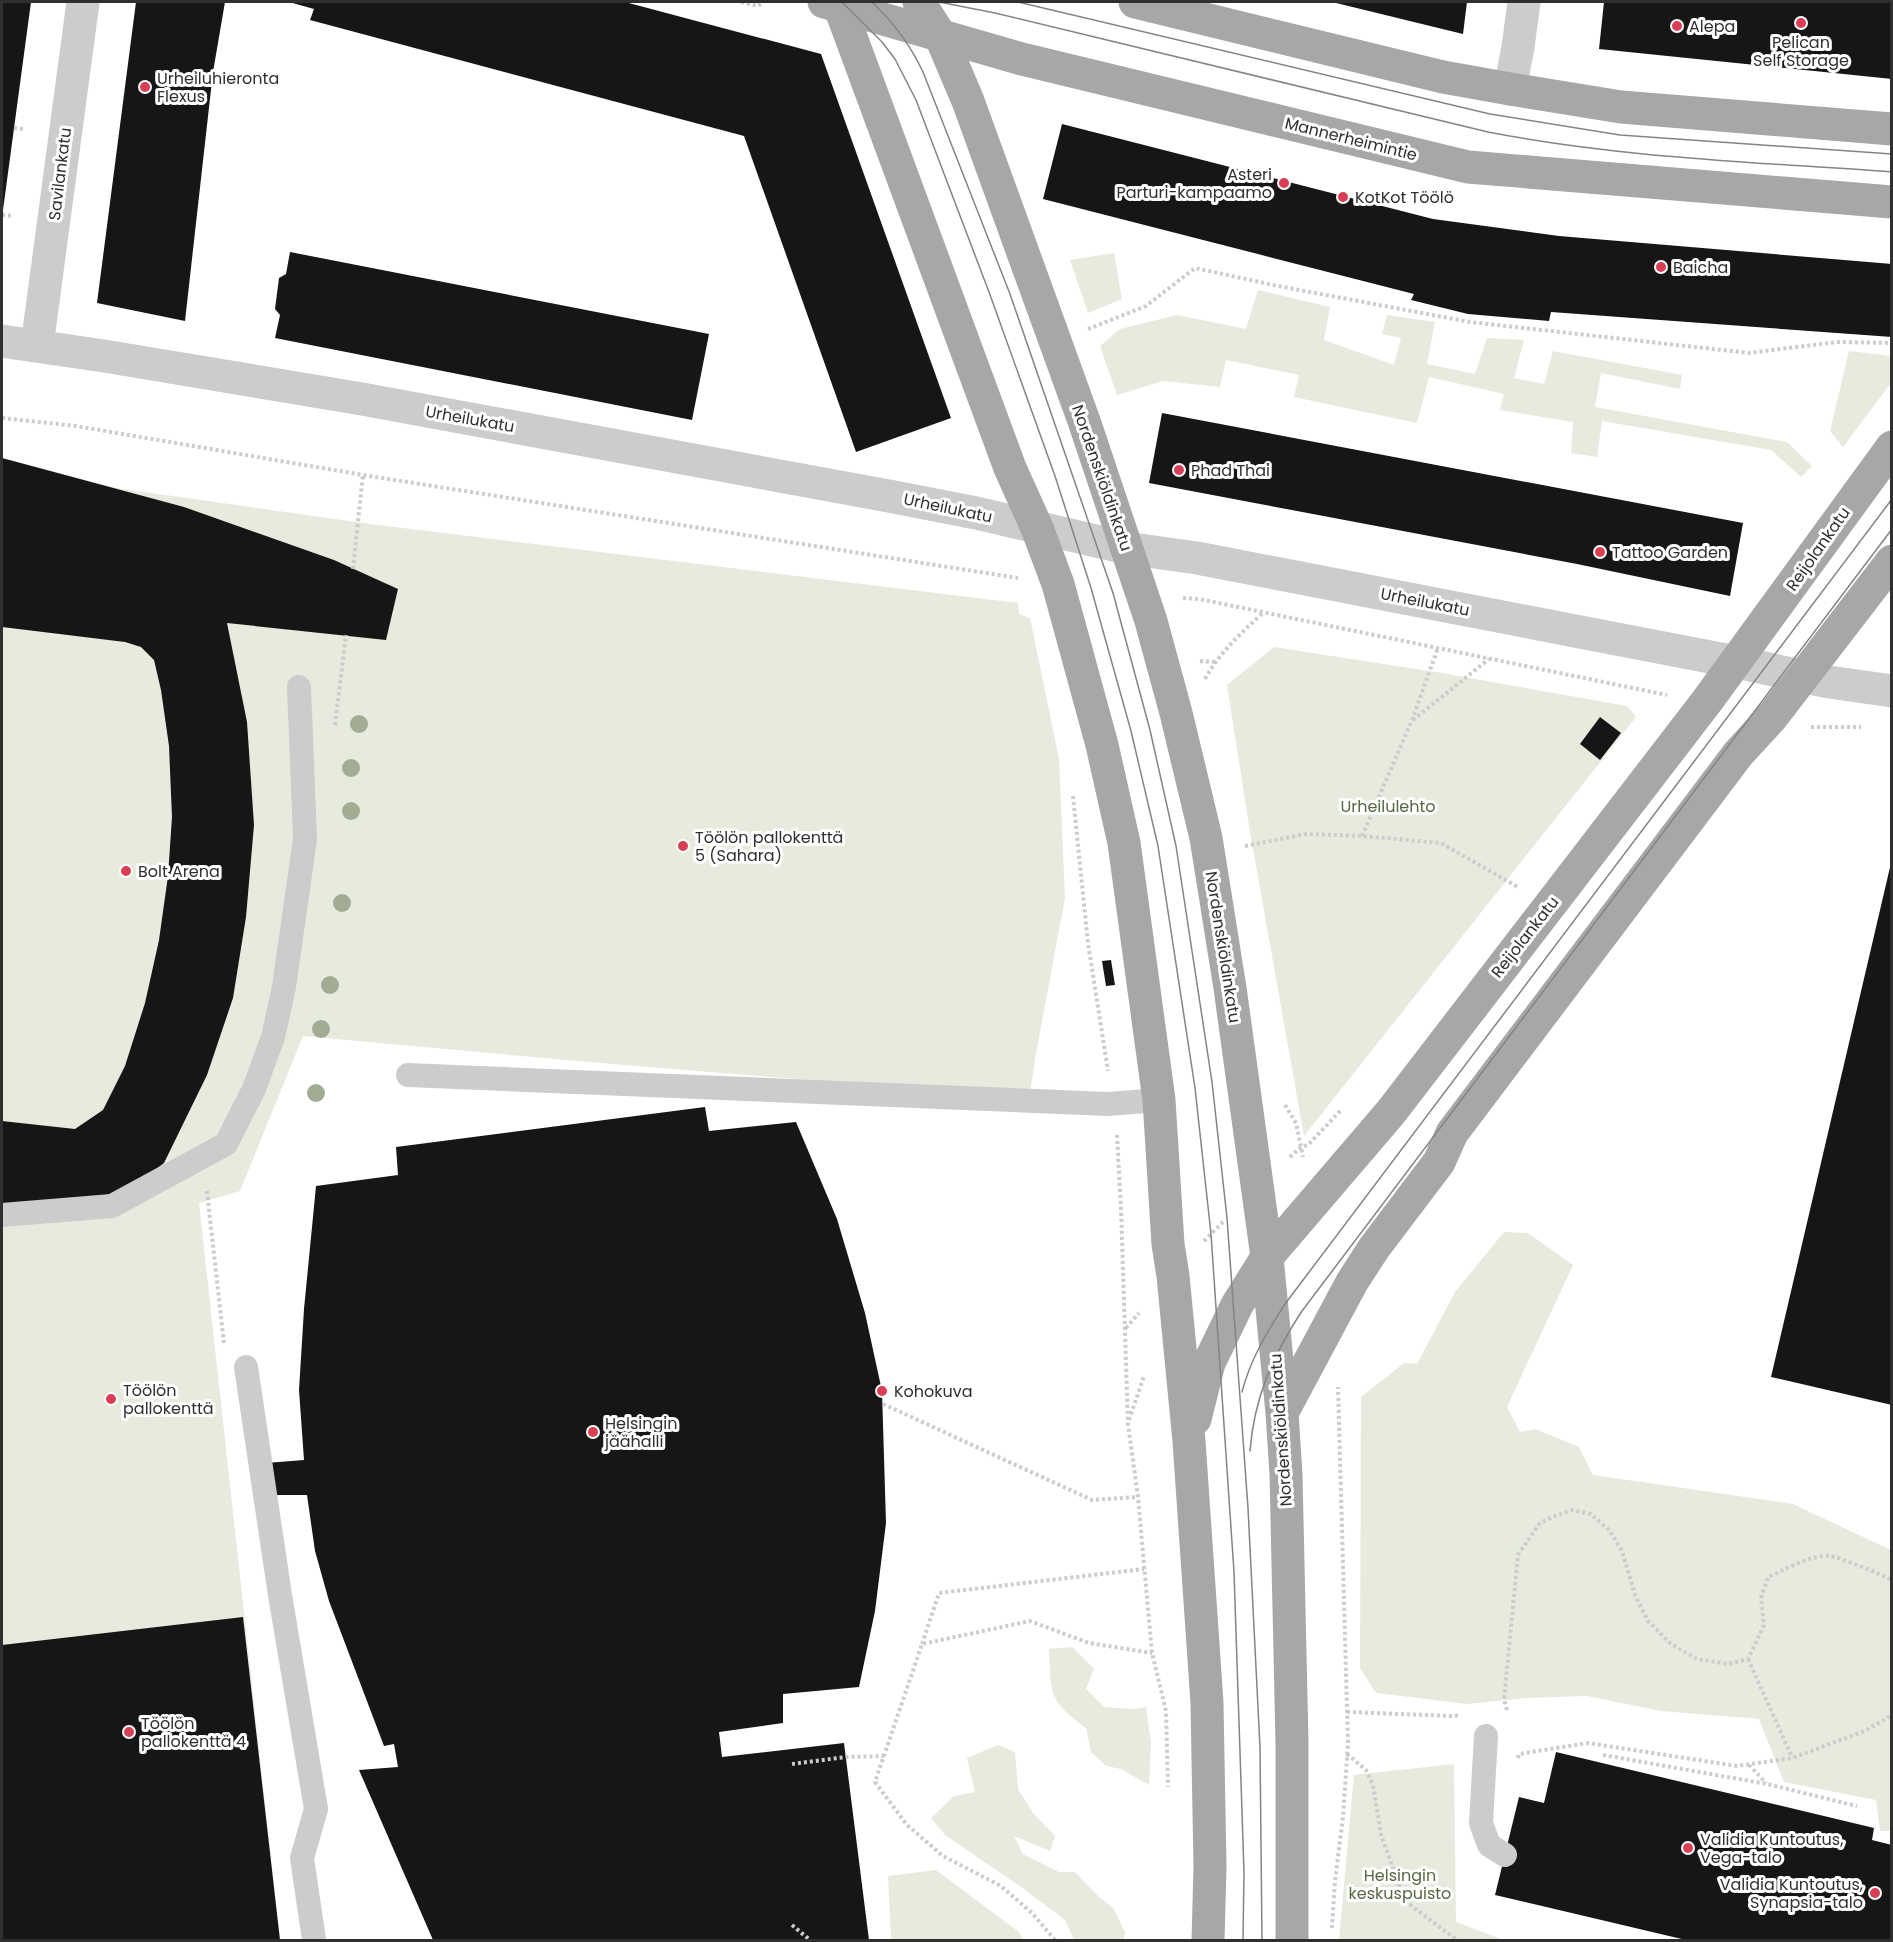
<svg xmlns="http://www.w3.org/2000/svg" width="1893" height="1942" font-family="Poppins,sans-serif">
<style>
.green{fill:#e6ebde}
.building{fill:#161616}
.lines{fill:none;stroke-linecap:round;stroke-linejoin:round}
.path{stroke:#ccc;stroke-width:4;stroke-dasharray:3 3;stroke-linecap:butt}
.service{stroke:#ccc;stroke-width:24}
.minor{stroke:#ccc;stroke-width:33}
.primary{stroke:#a7a7a7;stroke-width:33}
.tram{stroke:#848484;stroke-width:1.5}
.tree{fill:#a2ac95}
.poi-dot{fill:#d93e54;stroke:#fff;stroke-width:2}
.labels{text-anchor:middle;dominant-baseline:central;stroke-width:6;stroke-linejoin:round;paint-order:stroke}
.poi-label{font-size:16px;fill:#2f2f2f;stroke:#fff;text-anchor:start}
.street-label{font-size:16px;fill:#2f2f2f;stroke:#fff}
.park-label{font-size:16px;fill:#55683f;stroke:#fff}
</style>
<rect width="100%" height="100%" fill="#fff"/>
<!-- green -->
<path class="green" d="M1114,253L1122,299L1088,313L1070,260Z
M1258,290L1330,307L1324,340L1394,365L1401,338L1382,334L1387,315L1435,322L1427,364L1475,374L1487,338L1524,340L1514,378L1544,384L1553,351L1682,375L1680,389L1601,373L1595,407L1787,442L1812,466L1801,477L1771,450L1602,421L1597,457L1571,453L1573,422L1500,410L1504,394L1429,377L1417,423L1294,397L1299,375L1226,360L1220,387L1163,381L1117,395L1100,346L1120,329L1177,315L1246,329Z
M1849,351L1891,356V383L1843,447L1830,431Z
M2,458L116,488L370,524L1018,603L1019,614L1030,618L1059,759L1065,898L1035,1059L1030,1094C787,1081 545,1058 303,1036L240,1191L199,1203L280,1940H2Z
M1274,647L1442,673L1627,706L1636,717L1304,1136L1250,832L1227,685Z
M1504,1232L1528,1233L1573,1265L1507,1407L1520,1432L1535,1429L1579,1447L1593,1475L1793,1504L1891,1550V1831H1880L1876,1800L1784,1782L1759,1719L1661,1711L1587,1696L1526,1698L1467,1704L1376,1693L1360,1668L1361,1397L1404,1363L1417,1364L1455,1292Z
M1072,1647L1094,1669L1086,1689L1104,1707L1134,1709L1146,1707L1151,1742L1149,1785L1121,1769L1106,1766L1091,1752L1086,1728C1048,1700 1051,1694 1049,1649Z
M998,1745L1015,1752L1018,1789L1033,1813L1055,1836L1050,1851L1014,1836L1023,1854L1059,1872H1075L1099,1897L1114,1909L1125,1932L1123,1940H1074L1065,1920L1021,1887L945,1835L931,1818L954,1796L975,1792L967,1758Z
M1454,1764L1456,1922L1504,1940H1339L1354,1775Z
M936,1870L1019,1932L1023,1940H891L888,1876Z"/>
<!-- building -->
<path class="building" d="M2,2H31L3,210H2Z
M136,2H225L213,72L185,321L97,303Z
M289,2H625L821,54L951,418L856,452L744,136L310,20L314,9Z
M1332,2H1467L1463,34Z
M1604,2H1892V79L1599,49Z
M1062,124L1433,219L1559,236L1892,264V337L1551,312L1549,321L1468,314L1411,300L1414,294L1043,199Z
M290,252L709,334L692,420L275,338L280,315L275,309L279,278L286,274Z
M1162,413L1743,523L1730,596L1577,564L1149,483Z
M2,458L184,507L334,560L398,589L386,640L227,623L247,722L254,825L246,917L233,998L207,1075L164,1163L127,1192L2,1209V1121L75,1129L103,1110L125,1066L145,1003L159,940L168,876L172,817L169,746L161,690L154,660L141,647L125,642L2,627Z
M1600,717L1621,733L1600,760L1580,744Z
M1891,863H1892V1405L1771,1377Z
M1111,960L1115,985L1106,986L1102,961Z
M705,1107L709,1131L796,1122L837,1219L865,1313L882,1391L886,1523L875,1611L859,1687L783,1694V1723L719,1732L722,1757L844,1743L869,1940H433L359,1770L398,1767L394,1744L384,1746L329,1601L315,1551L307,1495H269L266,1463L304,1460L299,1390L304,1309L316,1186L398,1175L396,1147Z
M243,1617L280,1940H2V1645Z
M1556,1752L1874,1828L1872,1840L1892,1845V1940H1686L1495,1895L1519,1797L1544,1803Z"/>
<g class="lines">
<!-- path -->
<path class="path" d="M741,2L758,6L763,2
M14,128L24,129
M2,215L14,216
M1088,329L1146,306L1195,268L1278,286L1470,322L1749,353L1837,342L1892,343
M2,418L76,426L363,475L1018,578
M353,569L363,475
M1183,598L1199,599L1667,695
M1200,661L1215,662
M1205,679C1220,652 1241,633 1263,613
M1413,720L1489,659
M335,725L346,635
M1811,727H1861
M1073,796L1088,943L1108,1071
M1362,836L1412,720L1438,648
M1245,846L1306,834L1362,836L1441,843L1518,887
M1285,1105L1296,1123L1303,1157
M1117,1135L1121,1208L1128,1424L1138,1497L1152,1653L1166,1711L1168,1787
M1290,1157L1301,1147L1308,1145L1341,1110
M207,1191L224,1344
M1204,1241L1224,1221
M1126,1328L1139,1313
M883,1404L1092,1500L1138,1497
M1129,1420L1144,1376
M922,1644L939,1593L1144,1569
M1748,1659L1792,1757
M1507,1710L1504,1700L1518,1555L1540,1523L1557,1515L1572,1510L1591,1514L1610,1531L1622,1551L1635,1595L1648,1621L1671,1644L1697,1659L1728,1664L1748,1659L1764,1625L1761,1598L1768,1577C1784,1570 1812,1554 1830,1556C1841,1558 1881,1574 1892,1580
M1347,1712L1452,1716L1461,1715
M1347,1754L1366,1770L1373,1785L1381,1835L1405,1901L1457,1940
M1603,1755L1767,1784L1857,1806
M1518,1758L1519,1754L1588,1743L1737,1766L1792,1758L1865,1731L1892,1715
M792,1764L846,1757L884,1756
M1749,1765L1766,1783
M792,1925L810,1940
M1332,1928L1335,1881L1343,1817L1348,1744L1338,1387
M1055,1940L1032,1913L1001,1886L943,1856L907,1825L875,1782L922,1644L1030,1621L1089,1643L1152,1653"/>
<!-- service -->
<path class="service" d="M408,1075L1108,1104L1159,1100
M2,1215L112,1206L226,1144L254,1089L273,1037L284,987L305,839L299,687
M246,1367L280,1595L316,1809L302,1858L314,1940
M1486,1736L1481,1823L1489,1845L1505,1855"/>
<!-- minor -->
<path class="minor" d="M1510,89L1518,47L1524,2
M2,341L104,356L362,399L894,497L976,513L1126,548L1197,558L1736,662L1829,682L1892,691
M37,346L83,2"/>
<!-- primary -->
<path class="primary" d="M824,2L1018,58L1468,167L1892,202
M838,2L1010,468L1037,528L1058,584L1102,745L1124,843L1159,1100L1168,1244L1173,1276L1189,1441L1207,1703L1210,1867L1208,1940
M919,2L940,35L968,101L1084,421L1151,621L1176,713L1206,838L1230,988L1267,1257L1282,1413L1286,1474L1292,1743V1940
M1135,2L1443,77L1510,89L1621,107L1892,129
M1282,1413L1352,1282L1374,1248L1439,1162L1452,1133L1738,754L1772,717L1892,561
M1195,1419L1209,1363L1237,1305L1267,1257L1391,1112L1707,701L1892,447"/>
<!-- tram -->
<path class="tram" d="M842,2L882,42L895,59L916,100L989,292L1055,476L1091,588L1131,731L1158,846L1195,1088L1211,1234L1234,1572L1244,1872L1243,1940
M872,2C894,23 910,44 923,72L1010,294L1113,593L1150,730L1176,846L1212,1082L1227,1218L1248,1508L1260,1747L1262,1940
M939,2L995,13L1488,132C1621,158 1757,162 1892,172
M1018,2L1490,114L1620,135L1892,154
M1242,1392C1250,1360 1267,1332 1285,1304L1892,499
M1250,1451C1254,1398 1273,1355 1302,1311L1892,529"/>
</g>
<!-- trees -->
<g class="tree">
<circle cx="359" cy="724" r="9"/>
<circle cx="351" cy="768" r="9"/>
<circle cx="351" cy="811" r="9"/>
<circle cx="342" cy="903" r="9"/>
<circle cx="330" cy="985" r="9"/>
<circle cx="321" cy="1029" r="9"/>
<circle cx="316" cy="1093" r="9"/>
</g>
<!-- markers -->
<g class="poi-dot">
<circle cx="1801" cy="23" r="6"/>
<circle cx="1677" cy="26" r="6"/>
<circle cx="145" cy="87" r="6"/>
<circle cx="1284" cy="183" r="6"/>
<circle cx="1343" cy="197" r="6"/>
<circle cx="1661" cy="267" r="6"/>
<circle cx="1179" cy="470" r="6"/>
<circle cx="1600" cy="552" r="6"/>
<circle cx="683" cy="846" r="6"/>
<circle cx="126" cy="871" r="6"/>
<circle cx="882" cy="1391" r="6"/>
<circle cx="111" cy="1399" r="6"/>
<circle cx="593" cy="1432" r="6"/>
<circle cx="129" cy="1732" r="6"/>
<circle cx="1688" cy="1848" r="6"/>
<circle cx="1875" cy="1893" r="6"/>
</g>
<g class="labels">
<!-- poi labels -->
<g class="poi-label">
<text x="1689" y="26">Alepa</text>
<text x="1801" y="42" text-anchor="middle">Pelican<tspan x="1801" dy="18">Self Storage</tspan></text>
<text x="157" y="78">Urheiluhieronta<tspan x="157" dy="18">Flexus</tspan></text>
<text x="1272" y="174" text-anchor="end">Asteri<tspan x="1272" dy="18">Parturi-kampaamo</tspan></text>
<text x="1355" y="197">KotKot Töölö</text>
<text x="1673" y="267">Baicha</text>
<text x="1191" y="470">Phad Thai</text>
<text x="1612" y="552">Tattoo Garden</text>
<text x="695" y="837">Töölön pallokenttä<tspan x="695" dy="18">5 (Sahara)</tspan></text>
<text x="138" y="871">Bolt Arena</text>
<text x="123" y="1390">Töölön<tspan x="123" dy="18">pallokenttä</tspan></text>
<text x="894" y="1391">Kohokuva</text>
<text x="605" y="1423">Helsingin<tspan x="605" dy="18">jäähalli</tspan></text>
<text x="141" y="1723">Töölön<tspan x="141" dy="18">pallokenttä 4</tspan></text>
<text x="1700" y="1839">Validia Kuntoutus,<tspan x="1700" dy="18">Vega-talo</tspan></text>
<text x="1863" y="1884" text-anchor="end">Validia Kuntoutus,<tspan x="1863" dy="18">Synapsia-talo</tspan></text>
</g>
<!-- street labels -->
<g class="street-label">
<text transform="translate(1351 139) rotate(14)">Mannerheimintie</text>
<text transform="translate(60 174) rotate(-83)">Savilankatu</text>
<text transform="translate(470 419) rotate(10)">Urheilukatu</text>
<text transform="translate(1102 478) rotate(71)">Nordenskiöldinkatu</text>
<text transform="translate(948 508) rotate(12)">Urheilukatu</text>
<text transform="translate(1818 549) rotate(-55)">Reijolankatu</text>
<text transform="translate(1425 602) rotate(11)">Urheilukatu</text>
<text transform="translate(1525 937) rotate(-52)">Reijolankatu</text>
<text transform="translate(1223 947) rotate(81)">Nordenskiöldinkatu</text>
<text transform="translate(1281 1430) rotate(-94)">Nordenskiöldinkatu</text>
</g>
<!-- park labels -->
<g class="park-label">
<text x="1388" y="806">Urheilulehto</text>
<text x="1400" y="1875">Helsingin<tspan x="1400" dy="18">keskuspuisto</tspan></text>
</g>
</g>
<!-- border -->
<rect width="1893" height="1942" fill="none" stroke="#2f2f2f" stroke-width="6"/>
</svg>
